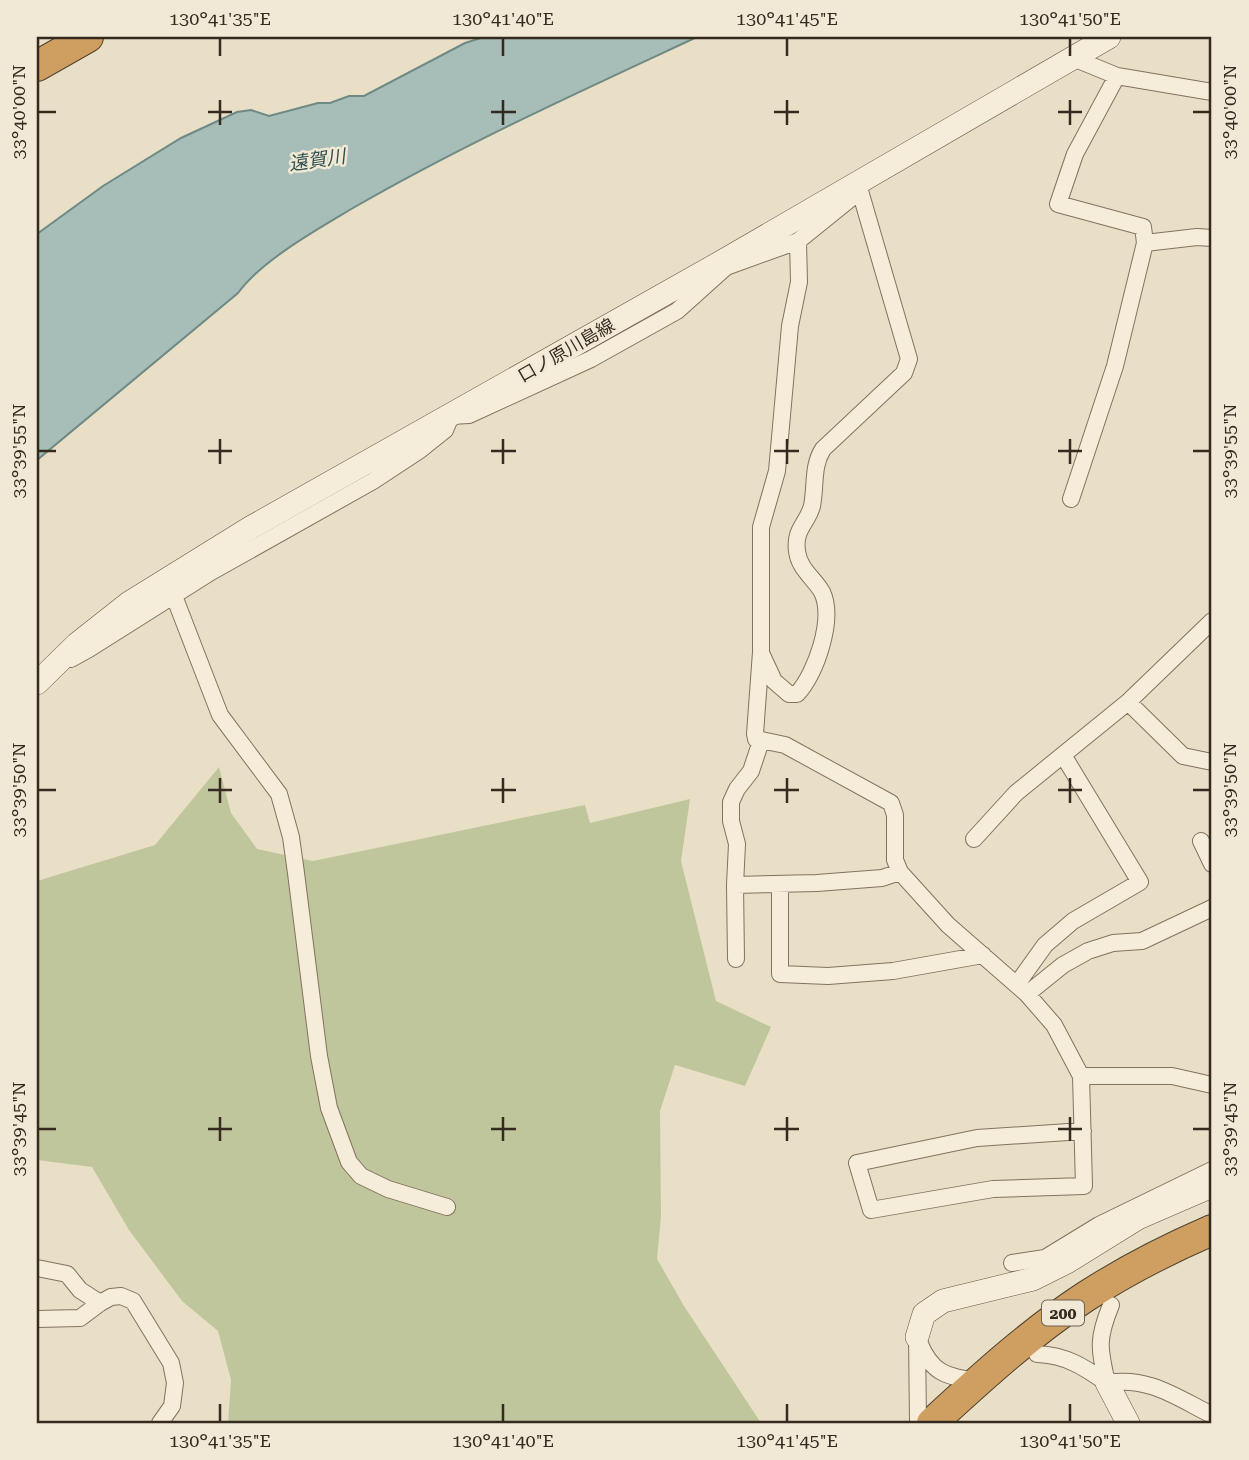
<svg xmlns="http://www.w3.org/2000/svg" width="1249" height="1460" font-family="'Roboto Serif','Noto Sans JP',serif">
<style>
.green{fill:#c0c69c}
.water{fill:#a7bdb7;stroke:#6f8a84;stroke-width:2}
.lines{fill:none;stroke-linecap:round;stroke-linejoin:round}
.street-casing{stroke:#82725e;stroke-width:18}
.secondary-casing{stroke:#645341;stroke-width:24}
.highway-casing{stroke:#514132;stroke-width:32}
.street{stroke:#f5edd9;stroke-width:16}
.secondary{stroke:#f5edd9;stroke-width:23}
.highway{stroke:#ce9f61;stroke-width:30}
.ticks{fill:none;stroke:#342a20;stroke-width:2.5}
.labels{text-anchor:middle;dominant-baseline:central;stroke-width:5;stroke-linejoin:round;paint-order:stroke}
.shield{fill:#f1e9d5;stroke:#6d6356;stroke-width:2}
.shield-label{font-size:16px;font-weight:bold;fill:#342a20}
.street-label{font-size:18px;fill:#342a20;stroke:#f1e9d5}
.water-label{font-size:19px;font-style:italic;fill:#315251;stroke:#f1e9d5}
.neatline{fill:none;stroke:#342a20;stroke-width:2.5}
.ticks-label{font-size:18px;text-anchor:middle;fill:#342a20}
</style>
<rect width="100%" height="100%" fill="#e9dfc7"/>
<!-- green -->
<path class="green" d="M219,767L231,813L257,849L313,861L585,805L590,823L690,799L681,861L716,1001L771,1027L745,1086L675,1065L660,1111L661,1216L657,1259L684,1306L761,1423H228L231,1380L218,1331L182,1301L129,1230L92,1167L37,1160V881L155,845Z"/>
<!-- water -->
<path class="water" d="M484,37H697C581,91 464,144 353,208C318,229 262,260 238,293L37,460V234L103,186L181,138L237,112L251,110L269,116L318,103H330L349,96H364L465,43Z"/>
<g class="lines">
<!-- street casing -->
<g class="street-casing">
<path id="street" d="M1073,58L1117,76L1212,92
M1117,76L1075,154L1058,204L1143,227L1145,243L1197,237L1212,238
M860,191L798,241L799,282L790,326L777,471L761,527V652L755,734L756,739L785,745L891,803L895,815V860L900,872L948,925L1027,994L1054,1025L1081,1076L1084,1186L993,1189L871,1210L857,1163L977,1138L1083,1131
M1071,499L1115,366L1145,243
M174,596L220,715L279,794L291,837L296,873L319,1056L329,1108L349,1162L361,1176L388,1189L447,1207
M762,655L774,681L789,694H797C816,673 835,619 822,592C814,578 799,569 797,551C794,529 807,524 812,506C816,486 812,466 823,449L904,373L909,359L858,184
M71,659L89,649L211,572L373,481L420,450L445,430L451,416L469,415L591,359L677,311L726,267L798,241
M1128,702L1212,621
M974,839L1016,793L1128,702L1183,756L1212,762
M1201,841L1212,864
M780,884V974L828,976L893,971L983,955
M735,885L817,883L882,878L900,872
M736,959L735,885L737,844L731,821V802L737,789L751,771L761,741
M1017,984L1045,945L1073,921L1140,882L1063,755
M1027,994L1063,965L1088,951L1113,943L1142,941L1212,908
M1081,1076H1172L1212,1085
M1012,1263L1045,1258L1099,1225L1212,1170
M37,1268L67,1274L80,1290L100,1303
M37,1319L80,1318L100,1303L111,1297L121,1296L133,1301L171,1363L175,1383L172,1406L160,1423
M917,1337L918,1423
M919,1342C932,1374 946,1376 977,1381
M1037,1354C1066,1355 1084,1367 1107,1383C1148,1376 1176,1397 1212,1415
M1107,1383C1099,1348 1097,1339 1111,1305"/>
</g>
<!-- secondary casing -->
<g class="secondary-casing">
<path id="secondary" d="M37,683L77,644L129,603L250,528L723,261L1109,37
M917,1337L924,1314L943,1301L1033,1279L1067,1262L1138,1218L1212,1186
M1107,1383L1128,1423"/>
</g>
<!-- highway casing -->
<g class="highway-casing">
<path id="highway" d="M37,66L88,37
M932,1423C980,1379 1030,1333 1085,1297C1125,1271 1168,1249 1212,1230"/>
</g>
<!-- street -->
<use href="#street" class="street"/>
<!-- secondary -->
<use href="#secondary" class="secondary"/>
<!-- highway -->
<use href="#highway" class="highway"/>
</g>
<!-- ticks -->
<path class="ticks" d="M220,38V56M503,38V56M787,38V56M1070,38V56M220,100V125M503,100V125M787,100V125M1070,100V125M38,112H56M208,112H232M491,112H516M774,112H799M1058,112H1082M1193,112H1210M220,439V464M503,439V464M787,439V464M1070,439V464M38,451H56M208,451H232M491,451H516M774,451H799M1058,451H1082M1193,451H1210M220,778V803M503,778V803M787,778V803M1070,778V803M38,790H56M208,790H232M491,790H516M774,790H799M1058,790H1082M1193,790H1210M220,1117V1141M503,1117V1141M787,1117V1141M1070,1117V1141M38,1129H56M208,1129H232M491,1129H516M774,1129H799M1058,1129H1082M1193,1129H1210M220,1404V1422M503,1404V1422M787,1404V1422M1070,1404V1422"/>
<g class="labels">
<!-- shield labels -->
<rect class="shield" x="1042" y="1300.5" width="42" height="25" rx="5"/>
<g class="shield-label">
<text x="1063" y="1313">200</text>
</g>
<!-- street labels -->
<g class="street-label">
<text transform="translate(566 350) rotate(-30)">口ノ原川島線</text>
</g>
<!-- water labels -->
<g class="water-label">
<text transform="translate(317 160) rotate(-8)">遠賀川</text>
</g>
</g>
<!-- border -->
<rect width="1249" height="1460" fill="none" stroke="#f1e9d5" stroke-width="77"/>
<rect x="38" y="38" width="1172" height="1384" class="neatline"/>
<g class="ticks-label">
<text x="220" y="25">130°41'35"E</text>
<text x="503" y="25">130°41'40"E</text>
<text x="787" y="25">130°41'45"E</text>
<text x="1070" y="25">130°41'50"E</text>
<text transform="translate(19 112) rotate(-90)" y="6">33°40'00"N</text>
<text transform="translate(1230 112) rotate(-90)" y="6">33°40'00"N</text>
<text transform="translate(19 451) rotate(-90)" y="6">33°39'55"N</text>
<text transform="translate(1230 451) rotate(-90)" y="6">33°39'55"N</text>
<text transform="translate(19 790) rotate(-90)" y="6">33°39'50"N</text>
<text transform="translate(1230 790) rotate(-90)" y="6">33°39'50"N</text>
<text transform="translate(19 1129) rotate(-90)" y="6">33°39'45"N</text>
<text transform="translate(1230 1129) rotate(-90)" y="6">33°39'45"N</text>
<text x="220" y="1447">130°41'35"E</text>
<text x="503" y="1447">130°41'40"E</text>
<text x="787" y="1447">130°41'45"E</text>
<text x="1070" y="1447">130°41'50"E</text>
</g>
</svg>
